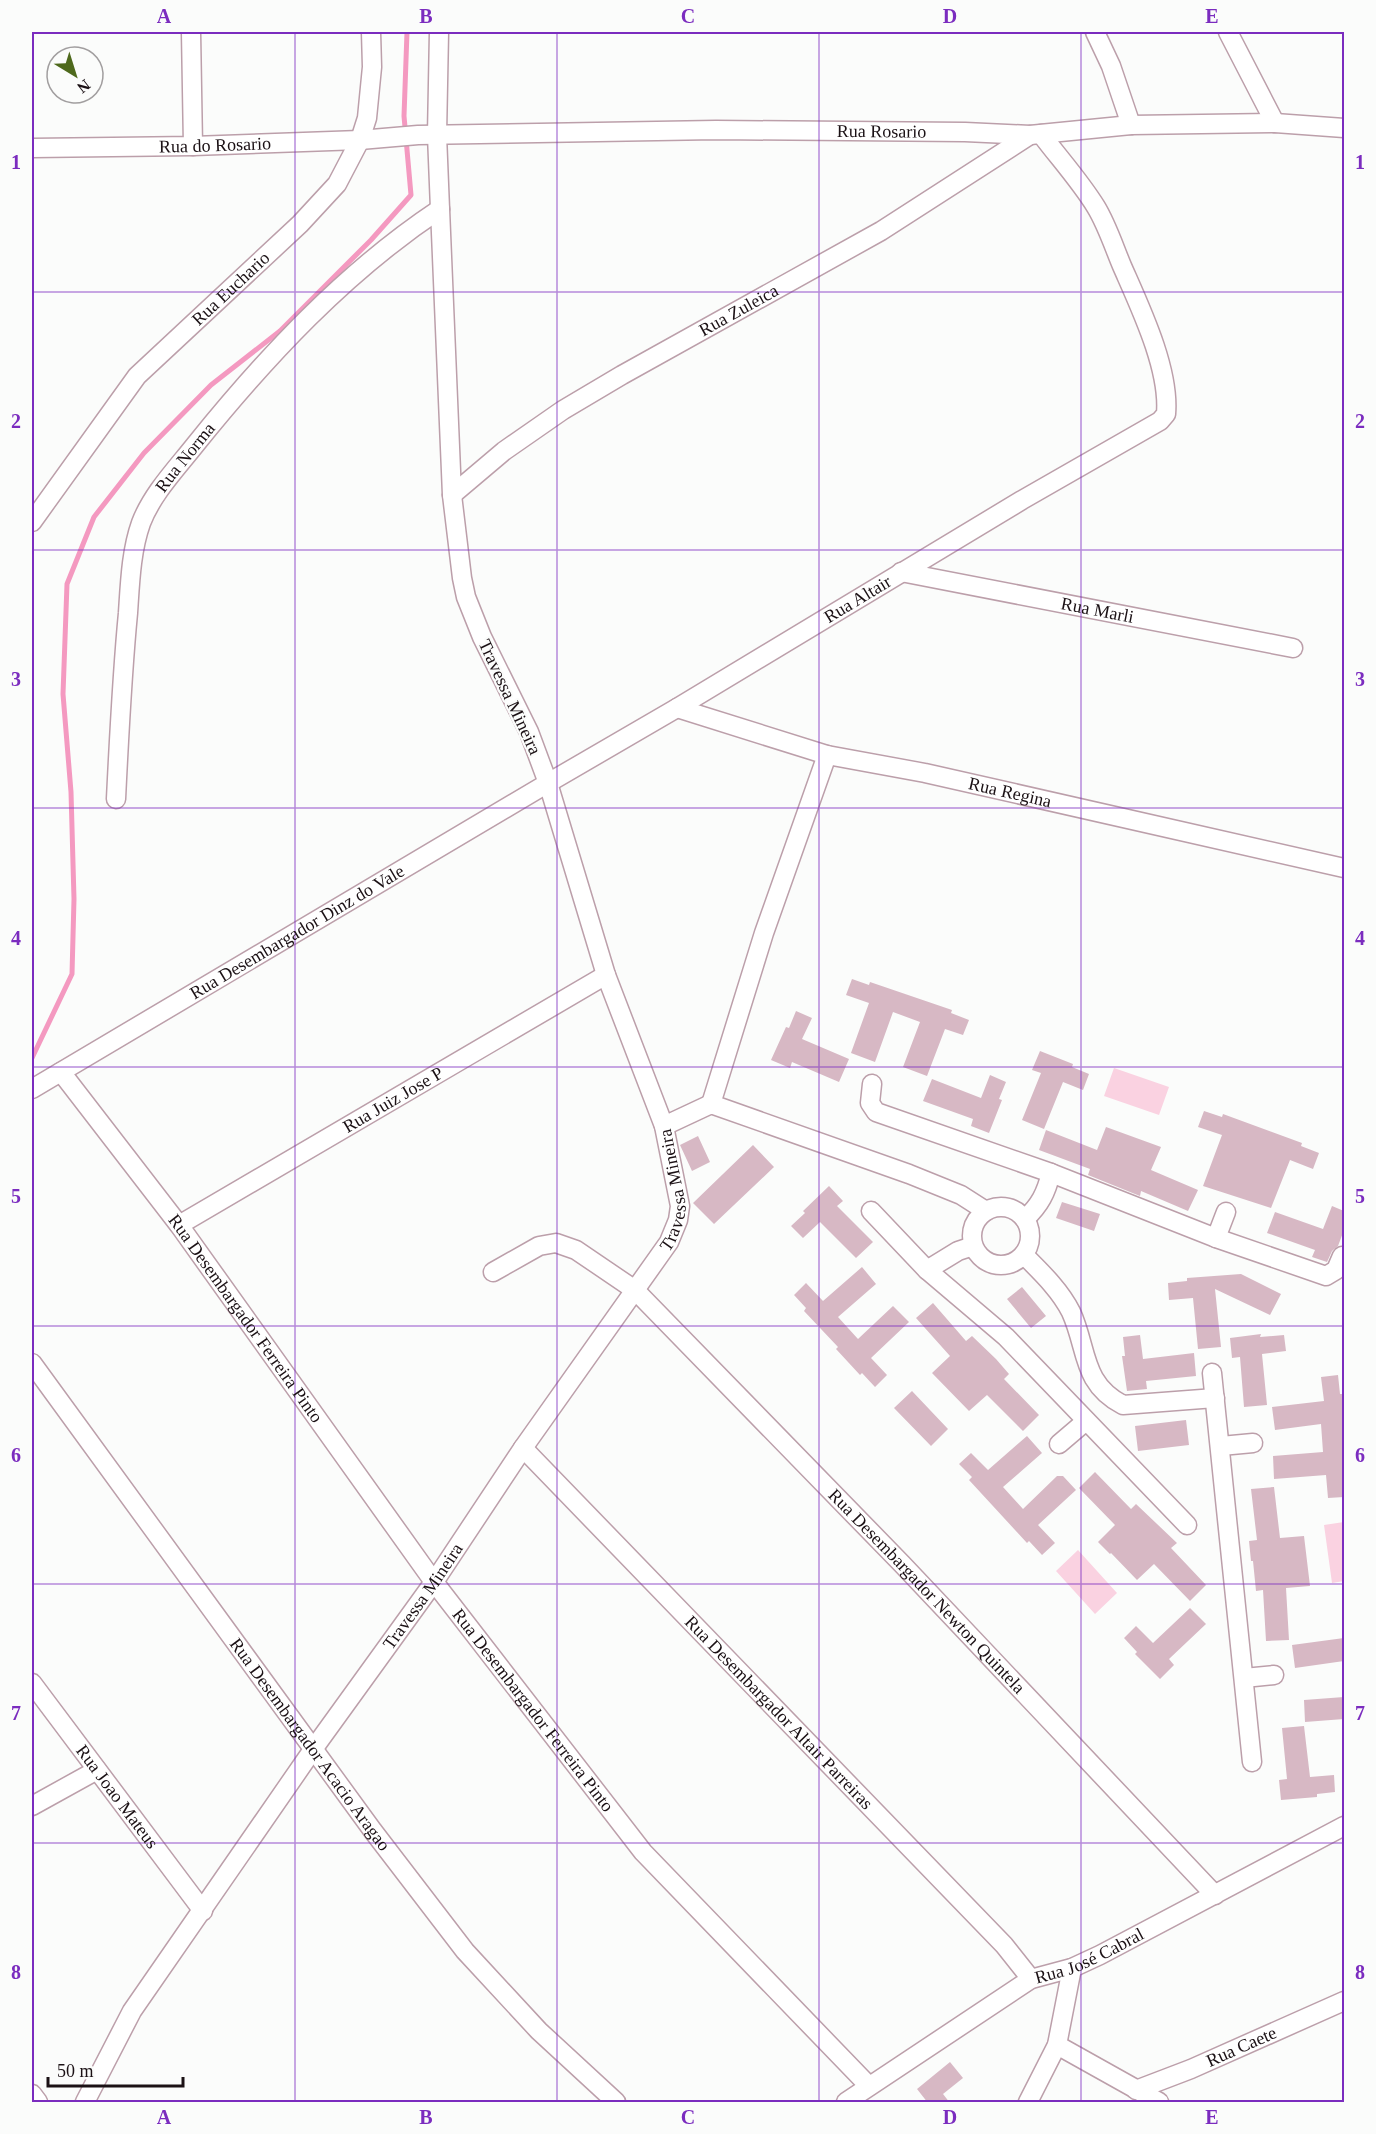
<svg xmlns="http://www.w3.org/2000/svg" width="1376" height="2134" font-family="'Times New Roman',serif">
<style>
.green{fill:#fad2e1}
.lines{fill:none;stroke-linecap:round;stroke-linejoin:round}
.stream{stroke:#f499c0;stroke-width:5}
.building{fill:#d7b8c4}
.minor-casing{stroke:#bc9faa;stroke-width:21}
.minor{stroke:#fff;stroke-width:18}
.grid{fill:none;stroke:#7b2cbf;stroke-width:1.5;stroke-opacity:0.55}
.labels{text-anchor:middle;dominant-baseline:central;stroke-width:4.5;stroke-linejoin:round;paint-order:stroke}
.street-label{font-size:18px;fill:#1b1115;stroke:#fbfcfb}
.neatline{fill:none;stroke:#7b2cbf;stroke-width:2}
.grid-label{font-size:20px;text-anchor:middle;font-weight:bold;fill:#7b2cbf}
</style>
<rect width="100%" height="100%" fill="#fbfcfb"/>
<!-- green -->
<path class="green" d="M1114,1068L1169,1087L1159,1115L1104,1096Z
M1344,1522V1581L1332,1583L1324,1525Z
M1078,1550L1117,1593L1095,1614L1056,1571Z"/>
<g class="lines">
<!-- stream -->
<path class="stream" d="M32,1058L72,974L74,899L71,792L63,694L67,584L94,517L144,453L211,385L280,331L371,240L411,195L404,116L407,32"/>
</g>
<!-- building -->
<path class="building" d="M852,979L869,985L870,982L952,1010L951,1013L969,1020L963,1035L945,1029L927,1076L903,1067L920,1022L893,1012L875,1062L851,1053L869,1003L846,995Z
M796,1011L812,1018L802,1039L849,1059L839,1082L792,1062L790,1068L771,1060L786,1027L789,1028Z
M1040,1051L1073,1064L1072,1067L1089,1074L1083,1090L1063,1082L1044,1129L1022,1120L1041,1073L1032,1070Z
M990,1075L1006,1082L999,1099L1002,1100L989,1133L971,1126L973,1119L923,1101L932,1079L981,1098Z
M1204,1111L1222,1117L1223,1114L1302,1143L1301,1146L1319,1153L1313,1169L1290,1160L1271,1208L1203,1186L1222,1135L1198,1127Z
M1106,1127L1161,1147L1151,1170L1198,1190L1188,1211L1141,1191L1140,1196L1088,1175L1090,1169L1039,1150L1046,1130L1097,1150Z
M698,1136L710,1162L692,1171L680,1145Z
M753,1145L774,1167L714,1224L693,1203Z
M829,1186L843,1201L837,1206L873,1242L856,1258L820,1222L803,1238L791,1226L805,1213L803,1211Z
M1062,1202L1100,1214L1094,1231L1056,1218Z
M1332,1206L1344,1211V1230L1338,1246L1332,1251L1327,1262L1312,1257L1315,1250L1267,1233L1275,1212L1323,1229Z
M862,1267L876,1284L838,1317L858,1339L893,1306L909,1322L871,1358L887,1375L875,1387L862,1373L860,1375L836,1349L838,1347L804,1311L806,1308L794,1295L806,1283L823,1301Z
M1241,1274L1281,1294L1270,1315L1215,1289L1221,1347L1198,1349L1193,1298L1169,1300L1168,1283L1187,1281V1278Z
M1022,1287L1046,1316L1031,1328L1007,1299Z
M933,1303L966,1341L972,1336L996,1359L1009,1374L1004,1379L1039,1415L1023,1431L987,1395L969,1411L932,1373L950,1356L916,1318Z
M1261,1334L1260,1337L1284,1335L1286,1351L1262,1354L1267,1405L1244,1407L1240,1357L1232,1358L1230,1338Z
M1140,1335L1143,1359L1194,1353L1196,1376L1146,1381L1147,1389L1127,1391L1122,1356H1125L1123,1337Z
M1338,1375L1340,1394H1343L1344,1410V1429L1342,1430L1344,1458V1497L1328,1498L1326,1475L1274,1479L1273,1456L1323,1452L1321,1424L1275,1430L1272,1407L1324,1401L1321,1377Z
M912,1391L948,1429L931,1446L894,1408Z
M1186,1420L1189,1445L1138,1451L1135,1426Z
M1027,1436L1042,1453L1003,1487L1023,1509L1057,1476H1063L1076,1490L1038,1525L1055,1543L1042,1555L1029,1541L1027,1543L969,1480L972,1477L959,1464L971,1453L988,1470Z
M1095,1472L1131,1509L1136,1504L1177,1543L1171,1548L1206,1585L1190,1601L1154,1564L1137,1580L1111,1553L1110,1554L1098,1542L1115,1525L1079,1488Z
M1274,1487L1280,1538L1304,1536L1310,1586L1286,1588L1289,1640L1266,1641L1263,1590L1256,1591L1253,1561H1251L1249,1541L1257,1540L1251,1489Z
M1190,1608L1206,1624L1169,1659L1174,1665L1160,1679L1135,1654L1137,1652L1124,1638L1136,1626L1153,1643Z
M1344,1638V1661L1295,1668L1292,1645Z
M1344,1697V1719L1305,1722L1304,1700Z
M1304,1726L1310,1777L1334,1775L1335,1792L1317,1794V1797L1281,1800L1279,1780L1287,1779L1282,1728Z
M950,2062L963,2078L943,2094L950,2103H928L917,2089Z"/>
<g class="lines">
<!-- minor casing -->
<g class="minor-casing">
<g id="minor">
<path d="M191,32L193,146"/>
<path d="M1095,32L1111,66L1131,125"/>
<path d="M1228,32L1275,123"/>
<path id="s1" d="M32,148L193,146L360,140L418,135L716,130L965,132L1030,135L1131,125L1275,123L1344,128"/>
<path id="s2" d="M452,495L504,451L563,410L622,375L881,231L1030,135"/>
<path id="s3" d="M32,522L137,376L300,224L337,184L360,140L367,118L372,67L371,32"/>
<path id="s4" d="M901,572L1293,648"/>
<path id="s5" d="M677,708L827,755L925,773L1344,868"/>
<path id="s6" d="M116,799C119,737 122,675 128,613C130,583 131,551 141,523C152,494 176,469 195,445C266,357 345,272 440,209"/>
<path id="s7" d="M61,1072L179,1225L434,1582L643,1852L869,2086"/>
<path d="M872,1084L870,1103L876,1112L1051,1173L1216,1238L1326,1276L1336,1270L1342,1256"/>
<path id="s8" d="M32,1089L548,783L677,708L1022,500L1160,421L1166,414C1170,369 1140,307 1122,266C1114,247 1107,225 1096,207C1080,181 1059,158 1041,134"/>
<path d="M711,1104L764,933L827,755"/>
<path d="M664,1126L711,1104L909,1174L961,1195L986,1211"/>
<circle cx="1001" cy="1236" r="29"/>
<path d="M871,1211L927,1270L1006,1337L1187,1525"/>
<path d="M1025,1219C1040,1205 1046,1193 1051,1173"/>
<path id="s9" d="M179,1225L606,975"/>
<path d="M1216,1238L1226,1212"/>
<path d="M1024,1255C1041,1272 1060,1290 1071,1312C1088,1349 1081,1383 1123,1405L1215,1398"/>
<path d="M927,1270L958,1251L973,1246"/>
<path id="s10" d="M493,1272L539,1246L556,1243L576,1250L635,1290L902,1564L1215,1895"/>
<path id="s11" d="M32,1363L373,1831L465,1951L539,2031L616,2102"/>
<path d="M1212,1373L1252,1762"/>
<path d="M1059,1444L1086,1421"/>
<path d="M1221,1446L1253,1443"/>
<path id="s12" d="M523,1448L1004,1945L1031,1979"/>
<path d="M1244,1678L1274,1675"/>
<path id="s13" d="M32,1683L203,1911"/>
<path d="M32,1806L97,1770"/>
<path d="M1057,2045L1159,2102"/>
<path id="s14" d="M1136,2090L1191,2069L1344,2001"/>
<path d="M32,2094L38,2102"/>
<path id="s15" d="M85,2102L132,2011L314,1748L434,1582L523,1448L669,1242L678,1220L680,1206L664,1126L606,975L548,783L529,732L482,637L466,597L462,578L452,495L440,209L437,135L439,32"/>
<path id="s16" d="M846,2102L1031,1979L1072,1968L1100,1955L1344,1826"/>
<path d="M1028,2102L1057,2045L1072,1968"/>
</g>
</g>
<!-- minor -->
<use href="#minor" class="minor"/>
</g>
<!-- grid -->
<path class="grid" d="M295,32V2102M557,32V2102M819,32V2102M1081,32V2102M32,292H1344M32,550H1344M32,808H1344M32,1067H1344M32,1326H1344M32,1584H1344M32,1843H1344"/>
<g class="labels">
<!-- street labels -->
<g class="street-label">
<text stroke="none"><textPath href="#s1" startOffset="850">Rua Rosario</textPath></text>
<text stroke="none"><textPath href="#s1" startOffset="183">Rua do Rosario</textPath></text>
<text stroke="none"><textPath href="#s3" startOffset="308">Rua Euchario</textPath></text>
<text stroke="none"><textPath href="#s2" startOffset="342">Rua Zuleica</textPath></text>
<text stroke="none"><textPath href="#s6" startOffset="357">Rua Norma</textPath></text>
<text stroke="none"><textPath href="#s8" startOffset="960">Rua Altair</textPath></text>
<text stroke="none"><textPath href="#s4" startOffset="200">Rua Marli</textPath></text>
<text transform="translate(510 697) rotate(65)">Travessa Mineira</text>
<text stroke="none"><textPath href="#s5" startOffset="344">Rua Regina</textPath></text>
<text stroke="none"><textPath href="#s8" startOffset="308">Rua Desembargador Dinz do Vale</textPath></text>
<text stroke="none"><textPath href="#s9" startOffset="248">Rua Juiz Jose P</textPath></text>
<text stroke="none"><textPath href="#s15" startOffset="1094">Travessa Mineira</textPath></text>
<text stroke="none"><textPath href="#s7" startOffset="308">Rua Desembargador Ferreira Pinto</textPath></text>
<text stroke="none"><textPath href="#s10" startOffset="582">Rua Desembargador Newton Quintela</textPath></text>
<text stroke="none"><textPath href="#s15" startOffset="609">Travessa Mineira</textPath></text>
<text stroke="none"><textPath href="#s7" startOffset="794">Rua Desembargador Ferreira Pinto</textPath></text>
<text stroke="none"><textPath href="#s12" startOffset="368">Rua Desembargador Altair Parreiras</textPath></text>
<text stroke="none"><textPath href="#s11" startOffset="472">Rua Desembargador Acacio Aragao</textPath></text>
<text stroke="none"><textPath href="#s13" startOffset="142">Rua Joao Mateus</textPath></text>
<text stroke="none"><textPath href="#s16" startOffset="285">Rua José Cabral</textPath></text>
<text stroke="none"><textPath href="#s14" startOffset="114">Rua Caete</textPath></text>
</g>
</g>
<!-- border -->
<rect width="1376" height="2134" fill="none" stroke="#fbfcfb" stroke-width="66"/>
<!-- north arrow -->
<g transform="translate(75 75) rotate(142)"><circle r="28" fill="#fbfcfb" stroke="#a19e9f" stroke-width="1.5"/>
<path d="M0-4.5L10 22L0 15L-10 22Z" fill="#4e691c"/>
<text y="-9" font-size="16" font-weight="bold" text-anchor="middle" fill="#1b1115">N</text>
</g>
<!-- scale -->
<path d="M48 2077v9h135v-9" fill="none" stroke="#1b1115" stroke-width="3"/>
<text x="57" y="2077" font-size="18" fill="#1b1115" stroke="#fbfcfb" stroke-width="4.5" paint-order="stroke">50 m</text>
<rect x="33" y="33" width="1310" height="2068" class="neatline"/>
<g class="grid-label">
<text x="164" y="23">A</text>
<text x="426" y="23">B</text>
<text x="688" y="23">C</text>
<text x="950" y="23">D</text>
<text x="1212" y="23">E</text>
<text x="16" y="169">1</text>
<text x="1360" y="169">1</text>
<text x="16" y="428">2</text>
<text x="1360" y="428">2</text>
<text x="16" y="686">3</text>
<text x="1360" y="686">3</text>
<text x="16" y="945">4</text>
<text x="1360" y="945">4</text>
<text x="16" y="1203">5</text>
<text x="1360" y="1203">5</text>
<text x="16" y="1462">6</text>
<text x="1360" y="1462">6</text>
<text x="16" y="1720">7</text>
<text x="1360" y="1720">7</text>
<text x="16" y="1979">8</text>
<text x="1360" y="1979">8</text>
<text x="164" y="2124">A</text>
<text x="426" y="2124">B</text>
<text x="688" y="2124">C</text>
<text x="950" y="2124">D</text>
<text x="1212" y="2124">E</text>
</g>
</svg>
